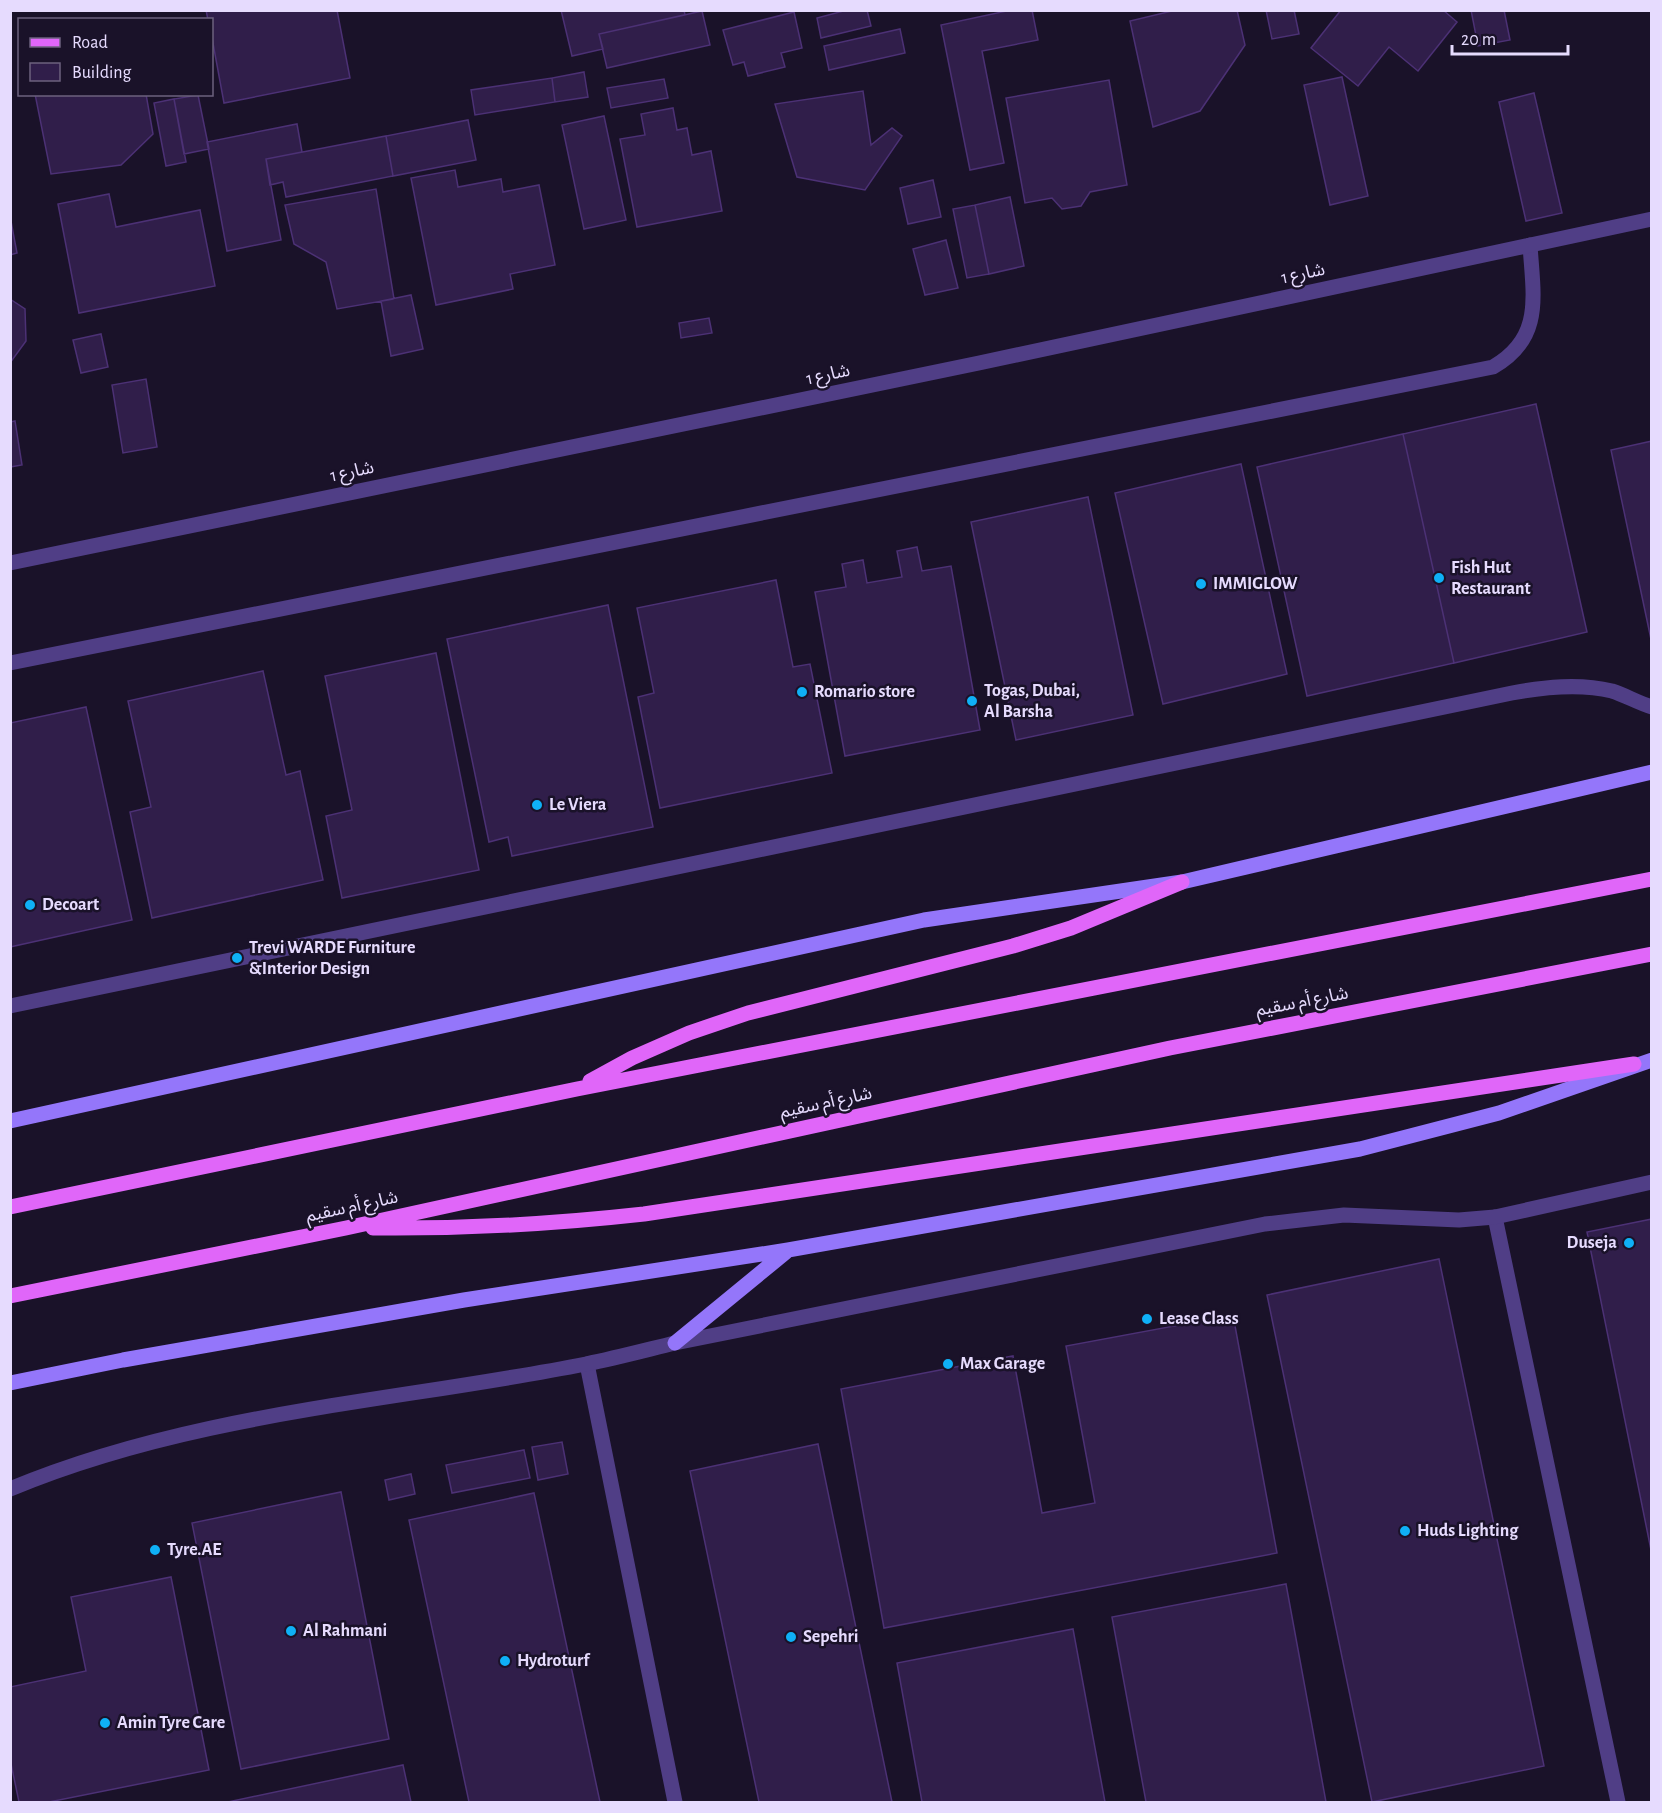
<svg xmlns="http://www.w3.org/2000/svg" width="1662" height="1813" font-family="'Alegreya Sans','Noto Sans Arabic',sans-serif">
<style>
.building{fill:#301e4a;stroke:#4c3175;stroke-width:1.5}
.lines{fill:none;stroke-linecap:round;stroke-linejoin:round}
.service{stroke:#503e86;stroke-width:15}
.minor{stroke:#503e86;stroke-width:15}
.secondary{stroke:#9476fa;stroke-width:15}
.primary{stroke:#e066f9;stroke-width:15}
.poi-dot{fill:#0fb0f6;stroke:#1a1229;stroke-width:2}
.labels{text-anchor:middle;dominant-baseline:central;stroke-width:5;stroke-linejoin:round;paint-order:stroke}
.street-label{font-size:18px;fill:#e6dbfe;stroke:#1a1229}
.poi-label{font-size:18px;font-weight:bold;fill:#e6dbfe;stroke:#1a1229;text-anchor:start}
</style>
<rect width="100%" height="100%" fill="#1a1229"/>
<!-- building -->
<path class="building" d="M206,10H337L350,78L224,103L212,38V20H208Z
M561,10H684L685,15L599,34L603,49L572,56Z
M847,10H867L871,26L821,38L817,18Z
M1011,10H1032L1038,40L982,51L1004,163L970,170L941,25Z
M1176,10H1237L1245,45L1200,111L1153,127L1130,21Z
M1266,10H1294L1299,34L1272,39Z
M1341,10H1443L1457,22L1418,71L1389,47L1358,86L1311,48Z
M1471,10H1504L1510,40L1478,46Z
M702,11L710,45L607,68L599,34Z
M794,12L802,48L781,53L785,67L748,76L744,62L733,65L723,30Z
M900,29L905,53L829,70L824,46Z
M584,72L588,97L555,102L552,78Z
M1342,77L1368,196L1330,205L1304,85Z
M552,78L555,102L475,115L471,90Z
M664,79L668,98L611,108L607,88Z
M1109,80L1127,185L1090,192L1081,206L1062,209L1052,198L1025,203L1006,98Z
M863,91L871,145L892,128L902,136L865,190L797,177L775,104Z
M1534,93L1562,213L1526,221L1499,102Z
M35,94H146L153,134L121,165L51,174Z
M198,95L209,149L184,154L174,99Z
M174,99L186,162L166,166L154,103Z
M673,108L677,130L687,128L692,155L711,151L722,211L637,227L620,139L645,135L641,114Z
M604,116L626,220L584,229L562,125Z
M468,120L476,160L393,176L386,136Z
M297,124L302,152L266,159L281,240L227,251L207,142Z
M386,136L393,176L286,197L283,182L270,185L266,159Z
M455,170L458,187L501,179L503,192L539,185L555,265L510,274L513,289L436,305L411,178Z
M933,180L941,217L908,224L900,188Z
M376,189L394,299L337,309L326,262L294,244L285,205Z
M109,194L116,227L200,210L215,286L79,313L58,204Z
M1010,197L1024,266L989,274L975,205Z
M975,205L989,274L967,278L953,209Z
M10,216L17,253L10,255Z
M946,240L958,288L925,295L913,249Z
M411,295L423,349L391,356L381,301Z
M10,299L25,309L26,341L10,363Z
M709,318L712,333L681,338L679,323Z
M101,334L108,367L81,373L73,340Z
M146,379L157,447L123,453L112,385Z
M1536,404L1587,632L1454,663L1403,434Z
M15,421L22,465L10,467V422Z
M1403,434L1454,663L1307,696L1257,467Z
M1652,441V644L1611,450Z
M1241,464L1287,674L1163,704L1115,493Z
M1088,497L1133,715L1016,740L971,522Z
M917,547L922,571L951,566L980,730L845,756L815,592L846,587L842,564L863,560L867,583L902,577L897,551Z
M776,580L793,667L810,664L832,773L660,808L638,697L654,693L637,608Z
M608,605L653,827L512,856L508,837L489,842L447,639Z
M436,653L479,870L342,898L326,816L352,810L325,676Z
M263,671L286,775L300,771L323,880L152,918L130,812L151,807L128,701Z
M86,707L132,920L10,947V723Z
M1652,1219V1555L1587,1232Z
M1439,1259L1544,1766L1372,1802L1267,1295Z
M1233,1315L1277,1553L884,1628L841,1389L1013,1356L1042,1513L1095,1503L1066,1346Z
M562,1442L568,1474L538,1480L532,1447Z
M818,1444L892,1802H759L690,1471Z
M524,1450L530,1478L452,1493L446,1465Z
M411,1474L415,1494L389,1500L385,1480Z
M341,1492L389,1739L241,1769L192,1523Z
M534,1493L600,1802H469L409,1520Z
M171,1577L209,1770L49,1802H19L10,1759V1687L86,1671L71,1597Z
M1286,1584L1326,1802H1146L1112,1617Z
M1073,1629L1105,1802H922L897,1663Z
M403,1765L411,1802H228Z"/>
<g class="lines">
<!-- service -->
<path class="service" d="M10,663L1493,367C1544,338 1533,295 1530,245
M1495,1217L1618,1802
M587,1364L675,1802"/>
<!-- minor -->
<path class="minor" d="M10,563L979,363L1652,219
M10,1006L1512,693C1544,687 1579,683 1612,691C1625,695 1638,703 1652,707
M10,1489C195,1412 393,1402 586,1364C616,1358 646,1350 675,1343L1265,1224L1344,1215L1459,1220L1495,1217L1652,1182"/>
<!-- secondary -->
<path class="secondary" d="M10,1121L924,920L1182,882L1652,772
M675,1343L786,1252
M10,1383L123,1360L464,1300L788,1250L1360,1149L1499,1113L1652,1060"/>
<!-- primary -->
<path class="primary" d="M590,1081L632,1058L689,1033L748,1013L1013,946L1071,928L1182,882
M10,1207L577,1089L1652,879
M373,1228C464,1229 554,1224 644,1214L1634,1064
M10,1296L346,1228L1170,1048L1652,954"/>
</g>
<!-- markers -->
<g class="poi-dot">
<circle cx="1439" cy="578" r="6"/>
<circle cx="1201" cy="584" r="6"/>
<circle cx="802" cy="692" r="6"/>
<circle cx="972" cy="701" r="6"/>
<circle cx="537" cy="805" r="6"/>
<circle cx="30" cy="905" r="6"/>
<circle cx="237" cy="958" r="6"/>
<circle cx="1629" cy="1243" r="6"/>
<circle cx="1147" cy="1319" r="6"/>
<circle cx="948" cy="1364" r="6"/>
<circle cx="1405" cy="1531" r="6"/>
<circle cx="155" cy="1550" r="6"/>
<circle cx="291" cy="1631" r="6"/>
<circle cx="791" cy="1637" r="6"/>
<circle cx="505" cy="1661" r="6"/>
<circle cx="105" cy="1723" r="6"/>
</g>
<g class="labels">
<!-- street labels -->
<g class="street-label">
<text transform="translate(1303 274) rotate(-12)">شارع 1</text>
<text transform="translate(828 375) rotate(-12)">شارع 1</text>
<text transform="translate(352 472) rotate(-12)">شارع 1</text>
<text transform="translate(1302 1002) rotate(-11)">شارع أم سقيم</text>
<text transform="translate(826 1103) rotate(-12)">شارع أم سقيم</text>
<text transform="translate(352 1207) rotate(-12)">شارع أم سقيم</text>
</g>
<!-- poi labels -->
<g class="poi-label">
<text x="1451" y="568">Fish Hut<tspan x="1451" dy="21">Restaurant</tspan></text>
<text x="1213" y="584">IMMIGLOW</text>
<text x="984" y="691">Togas, Dubai,<tspan x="984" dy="21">Al Barsha</tspan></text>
<text x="814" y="692">Romario store</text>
<text x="549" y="805">Le Viera</text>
<text x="42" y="905">Decoart</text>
<text x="249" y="948">Trevi WARDE Furniture<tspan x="249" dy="21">&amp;Interior Design</tspan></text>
<text x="1617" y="1243" text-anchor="end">Duseja</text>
<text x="1159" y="1319">Lease Class</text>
<text x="960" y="1364">Max Garage</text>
<text x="1417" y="1531">Huds Lighting</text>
<text x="167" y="1550">Tyre.AE</text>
<text x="303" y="1631">Al Rahmani</text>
<text x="803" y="1637">Sepehri</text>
<text x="517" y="1661">Hydroturf</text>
<text x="117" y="1723">Amin Tyre Care</text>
</g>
</g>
<!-- border -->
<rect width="1662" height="1813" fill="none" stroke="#e6dbfe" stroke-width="24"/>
<!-- legend -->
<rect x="18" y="18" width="195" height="78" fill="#1a1229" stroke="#6c627e" stroke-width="1.5"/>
<rect x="30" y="38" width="30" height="9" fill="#e066f9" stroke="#6c627e" stroke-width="1.5"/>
<text x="72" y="48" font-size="18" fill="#e6dbfe">Road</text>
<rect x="30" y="63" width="30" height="18" fill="#301e4a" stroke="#6c627e" stroke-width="1.5"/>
<text x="72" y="78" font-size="18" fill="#e6dbfe">Building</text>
<!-- scale -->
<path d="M1452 45v9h116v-9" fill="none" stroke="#e6dbfe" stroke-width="3"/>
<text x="1461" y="45" font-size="18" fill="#e6dbfe" stroke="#1a1229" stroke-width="4.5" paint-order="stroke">20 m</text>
</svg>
